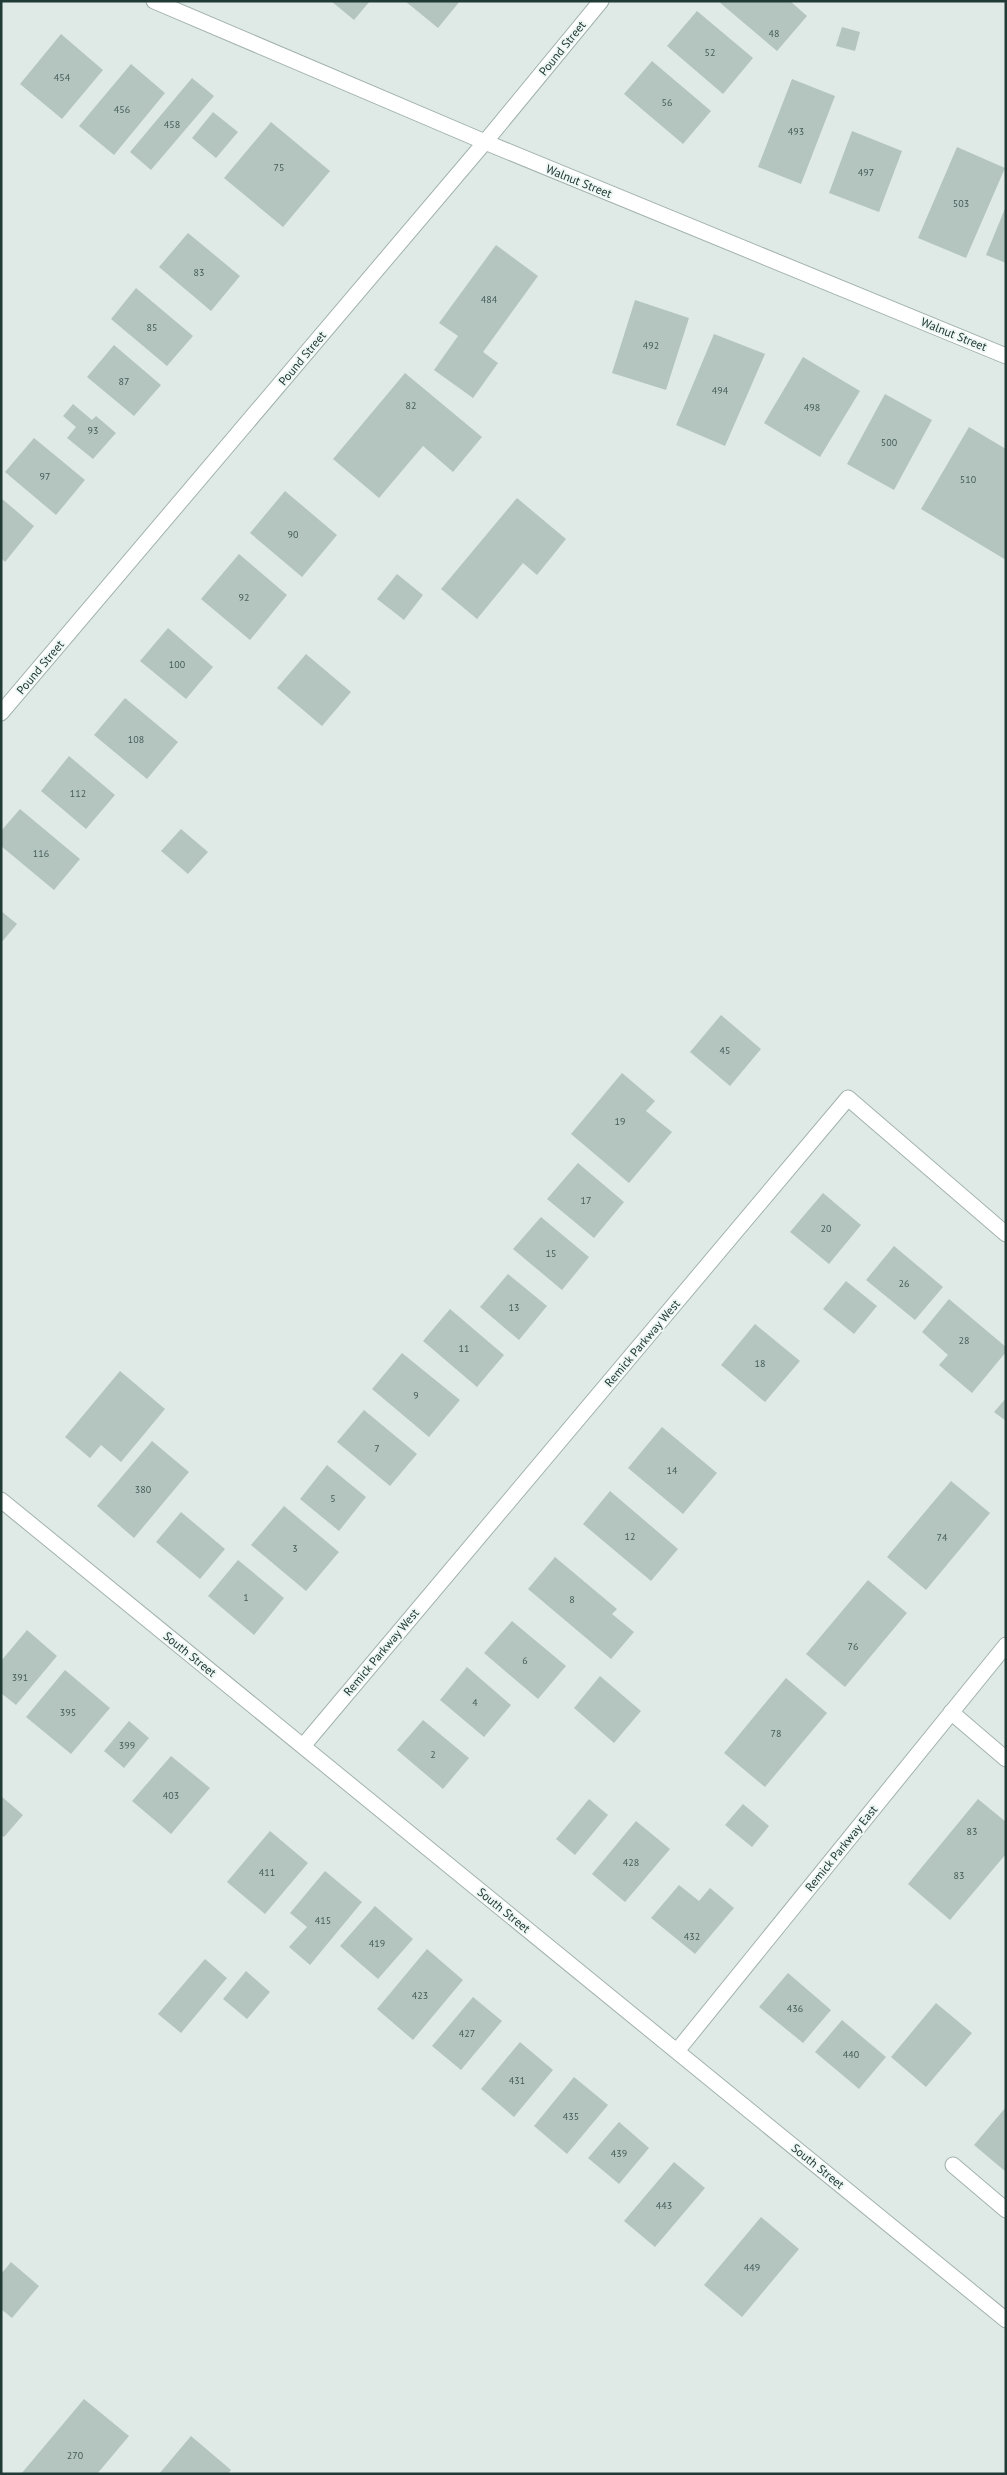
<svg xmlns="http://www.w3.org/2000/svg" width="1007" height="2475" font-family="'PT Sans',sans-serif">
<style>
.building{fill:#b4c5bf}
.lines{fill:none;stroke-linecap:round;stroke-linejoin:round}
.minor-casing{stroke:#a2b2ad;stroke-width:17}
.minor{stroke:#fff;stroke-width:15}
.labels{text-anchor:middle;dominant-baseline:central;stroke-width:4;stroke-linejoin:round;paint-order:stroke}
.number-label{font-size:10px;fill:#455d58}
.street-label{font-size:12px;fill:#203a35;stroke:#eff7f4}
</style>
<rect width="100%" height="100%" fill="#dfeae6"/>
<!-- building -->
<path class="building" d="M331,1H370L354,20Z
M405,1H460L438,28Z
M718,1H790L807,16L777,51Z
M697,11L753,58L723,94L667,46Z
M842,27L860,32L855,51L836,46Z
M61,34L103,70L62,119L20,84Z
M652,61L711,111L683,144L624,94Z
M131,64L165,93L114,155L79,126Z
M192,78L214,96L151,170L130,152Z
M792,79L835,96L801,184L758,167Z
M213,112L238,132L216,158L192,138Z
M271,122L330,171L283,227L224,178Z
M852,131L902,151L879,212L829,193Z
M957,147L1005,168L966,258L918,238Z
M1006,206V263L986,255Z
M188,233L240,276L211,311L159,267Z
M496,245L538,276L483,352L498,363L473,398L434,370L458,336L439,323Z
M136,288L193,336L167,366L111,319Z
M635,300L689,318L666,390L612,373Z
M714,334L765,354L725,446L676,425Z
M114,345L161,385L134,416L87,377Z
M803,357L860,391L820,457L764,423Z
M405,373L482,437L453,472L423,446L379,498L333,459Z
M885,394L932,420L894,490L847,464Z
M73,404L92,420L96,416L116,433L93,459L67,438L76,427L63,416Z
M969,427L1006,449V560L921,509Z
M34,438L85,480L56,515L5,472Z
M285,491L337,535L302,577L250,533Z
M1,498L34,526L5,562L1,558Z
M517,498L566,539L537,575L523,563L477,619L441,589Z
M239,554L287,595L250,640L201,599Z
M397,574L423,595L404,620L377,599Z
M168,628L213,667L186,699L140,661Z
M306,654L351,692L322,726L277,688Z
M125,698L178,742L147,779L94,735Z
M69,756L115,795L86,829L41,791Z
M20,809L80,859L54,890L1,846V831Z
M181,829L208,852L188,874L161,851Z
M1,911L17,924L1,943Z
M721,1015L761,1049L730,1086L690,1052Z
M622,1073L655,1101L646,1111L672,1132L629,1183L571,1134Z
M578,1163L624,1202L594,1238L547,1199Z
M823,1193L861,1225L829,1264L790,1232Z
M541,1217L589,1257L562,1290L513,1249Z
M894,1246L943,1287L915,1320L866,1280Z
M508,1274L547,1306L519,1340L480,1307Z
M846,1281L877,1306L854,1334L823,1309Z
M949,1299L1006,1347V1352L972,1393L939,1365L948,1355L922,1332Z
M450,1309L504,1355L477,1387L423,1341Z
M755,1324L800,1361L765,1402L721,1365Z
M402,1353L460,1400L429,1437L372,1389Z
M120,1371L165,1409L121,1462L101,1445L90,1458L65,1437Z
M1006,1398V1421L994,1412Z
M364,1410L417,1454L390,1486L337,1442Z
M662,1427L717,1473L683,1514L628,1468Z
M152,1441L189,1472L134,1538L97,1506Z
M327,1465L366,1497L339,1531L300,1499Z
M951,1481L990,1513L926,1590L887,1557Z
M610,1491L678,1549L651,1581L583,1524Z
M284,1506L339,1552L306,1591L251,1545Z
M181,1512L225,1549L200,1579L156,1542Z
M555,1557L617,1609L612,1614L634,1632L611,1659L528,1589Z
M238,1560L284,1598L254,1635L208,1596Z
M868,1580L907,1613L845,1687L806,1654Z
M512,1621L566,1666L538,1699L484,1653Z
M27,1630L57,1656L16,1705L1,1693V1661Z
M467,1667L511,1705L484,1737L440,1700Z
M65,1670L110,1708L71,1754L26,1717Z
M600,1676L641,1711L614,1743L574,1708Z
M786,1678L827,1713L765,1787L724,1753Z
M423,1720L469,1758L443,1789L397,1750Z
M129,1721L149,1738L124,1768L104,1751Z
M171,1756L210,1788L171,1834L132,1801Z
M1,1796L23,1815L4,1837L1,1835Z
M589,1799L608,1815L575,1855L556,1839Z
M978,1799L1006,1822V1854L950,1920L908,1884Z
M743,1804L769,1826L752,1847L725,1825Z
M636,1821L670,1849L625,1902L592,1874Z
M270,1831L308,1863L265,1914L227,1882Z
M325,1871L362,1902L310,1965L289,1947L307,1927L290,1913Z
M679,1885L699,1901L710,1888L734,1908L695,1954L651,1918Z
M375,1906L413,1939L378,1979L340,1946Z
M427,1949L463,1980L413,2040L377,2009Z
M205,1959L227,1978L181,2033L158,2014Z
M246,1971L270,1992L247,2019L223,1999Z
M788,1973L831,2010L803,2043L759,2007Z
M473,1997L502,2021L461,2070L432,2046Z
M936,2003L972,2033L926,2087L891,2057Z
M842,2020L886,2057L859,2089L815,2052Z
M520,2042L553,2070L514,2117L481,2089Z
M574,2077L608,2105L567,2154L534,2126Z
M1006,2107V2172L974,2145Z
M619,2122L649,2148L619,2184L588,2158Z
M674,2162L705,2188L655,2247L624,2221Z
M761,2217L799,2249L742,2317L704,2285Z
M11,2262L39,2286L12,2318L1,2309V2274Z
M84,2399L129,2436L97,2474H21Z
M191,2436L231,2470L228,2474H159Z"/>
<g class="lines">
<!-- minor casing -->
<g class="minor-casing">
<path id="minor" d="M154,1L485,142L1006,356
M1,713L485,142L601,1
M1,1500L1006,2320
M951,1712L1006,1759
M303,1746L848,1098L1006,1234
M677,2051L1006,1645
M953,2165L1006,2210"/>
</g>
<!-- minor -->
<use href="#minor" class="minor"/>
</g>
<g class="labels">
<!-- number labels -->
<g class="number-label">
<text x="774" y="33">48</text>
<text x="710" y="52">52</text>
<text x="62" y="77">454</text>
<text x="667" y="102">56</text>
<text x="122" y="109">456</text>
<text x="172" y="124">458</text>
<text x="796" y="131">493</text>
<text x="279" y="167">75</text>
<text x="866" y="172">497</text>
<text x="961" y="203">503</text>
<text x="199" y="272">83</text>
<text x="489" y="299">484</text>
<text x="152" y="327">85</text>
<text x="651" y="345">492</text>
<text x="124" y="381">87</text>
<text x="720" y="390">494</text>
<text x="411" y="405">82</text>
<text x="812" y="407">498</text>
<text x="93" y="430">93</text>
<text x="889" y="442">500</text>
<text x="45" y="476">97</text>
<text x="968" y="479">510</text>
<text x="293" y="534">90</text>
<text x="244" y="597">92</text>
<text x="177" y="664">100</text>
<text x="136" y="739">108</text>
<text x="78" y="793">112</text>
<text x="41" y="853">116</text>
<text x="725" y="1050">45</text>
<text x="620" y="1121">19</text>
<text x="586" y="1200">17</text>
<text x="826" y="1228">20</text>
<text x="551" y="1253">15</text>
<text x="904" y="1283">26</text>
<text x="514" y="1307">13</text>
<text x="964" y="1340">28</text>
<text x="464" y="1348">11</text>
<text x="760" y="1363">18</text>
<text x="416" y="1395">9</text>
<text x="377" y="1448">7</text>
<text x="672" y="1470">14</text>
<text x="143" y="1489">380</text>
<text x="333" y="1498">5</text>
<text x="630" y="1536">12</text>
<text x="942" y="1537">74</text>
<text x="295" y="1548">3</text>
<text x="246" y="1597">1</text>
<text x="572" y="1599">8</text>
<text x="853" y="1646">76</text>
<text x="525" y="1660">6</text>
<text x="20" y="1677">391</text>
<text x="475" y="1702">4</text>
<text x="68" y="1712">395</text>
<text x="776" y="1733">78</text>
<text x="127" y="1745">399</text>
<text x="433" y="1754">2</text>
<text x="171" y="1795">403</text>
<text x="972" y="1831">83</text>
<text x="631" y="1862">428</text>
<text x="267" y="1872">411</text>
<text x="959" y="1875">83</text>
<text x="323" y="1920">415</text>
<text x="692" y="1936">432</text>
<text x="377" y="1943">419</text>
<text x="420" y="1995">423</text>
<text x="795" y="2008">436</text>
<text x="467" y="2033">427</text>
<text x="851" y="2054">440</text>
<text x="517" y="2080">431</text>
<text x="571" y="2116">435</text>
<text x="619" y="2153">439</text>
<text x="664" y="2205">443</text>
<text x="752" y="2267">449</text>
<text x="75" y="2455">270</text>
</g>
<!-- street labels -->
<g class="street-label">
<text transform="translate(562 48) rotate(-51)">Pound Street</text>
<text transform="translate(579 181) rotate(22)">Walnut Street</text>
<text transform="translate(954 334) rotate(22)">Walnut Street</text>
<text transform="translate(302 358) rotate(-50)">Pound Street</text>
<text transform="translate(40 667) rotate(-50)">Pound Street</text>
<text transform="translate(642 1343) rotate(-50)">Remick Parkway West</text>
<text transform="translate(381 1652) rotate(-50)">Remick Parkway West</text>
<text transform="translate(190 1654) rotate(39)">South Street</text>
<text transform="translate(841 1848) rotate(-51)">Remick Parkway East</text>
<text transform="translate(504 1910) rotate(39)">South Street</text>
<text transform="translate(818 2166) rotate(39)">South Street</text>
</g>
</g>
<!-- border -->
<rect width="1007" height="2475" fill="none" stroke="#203a35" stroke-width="5"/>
</svg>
